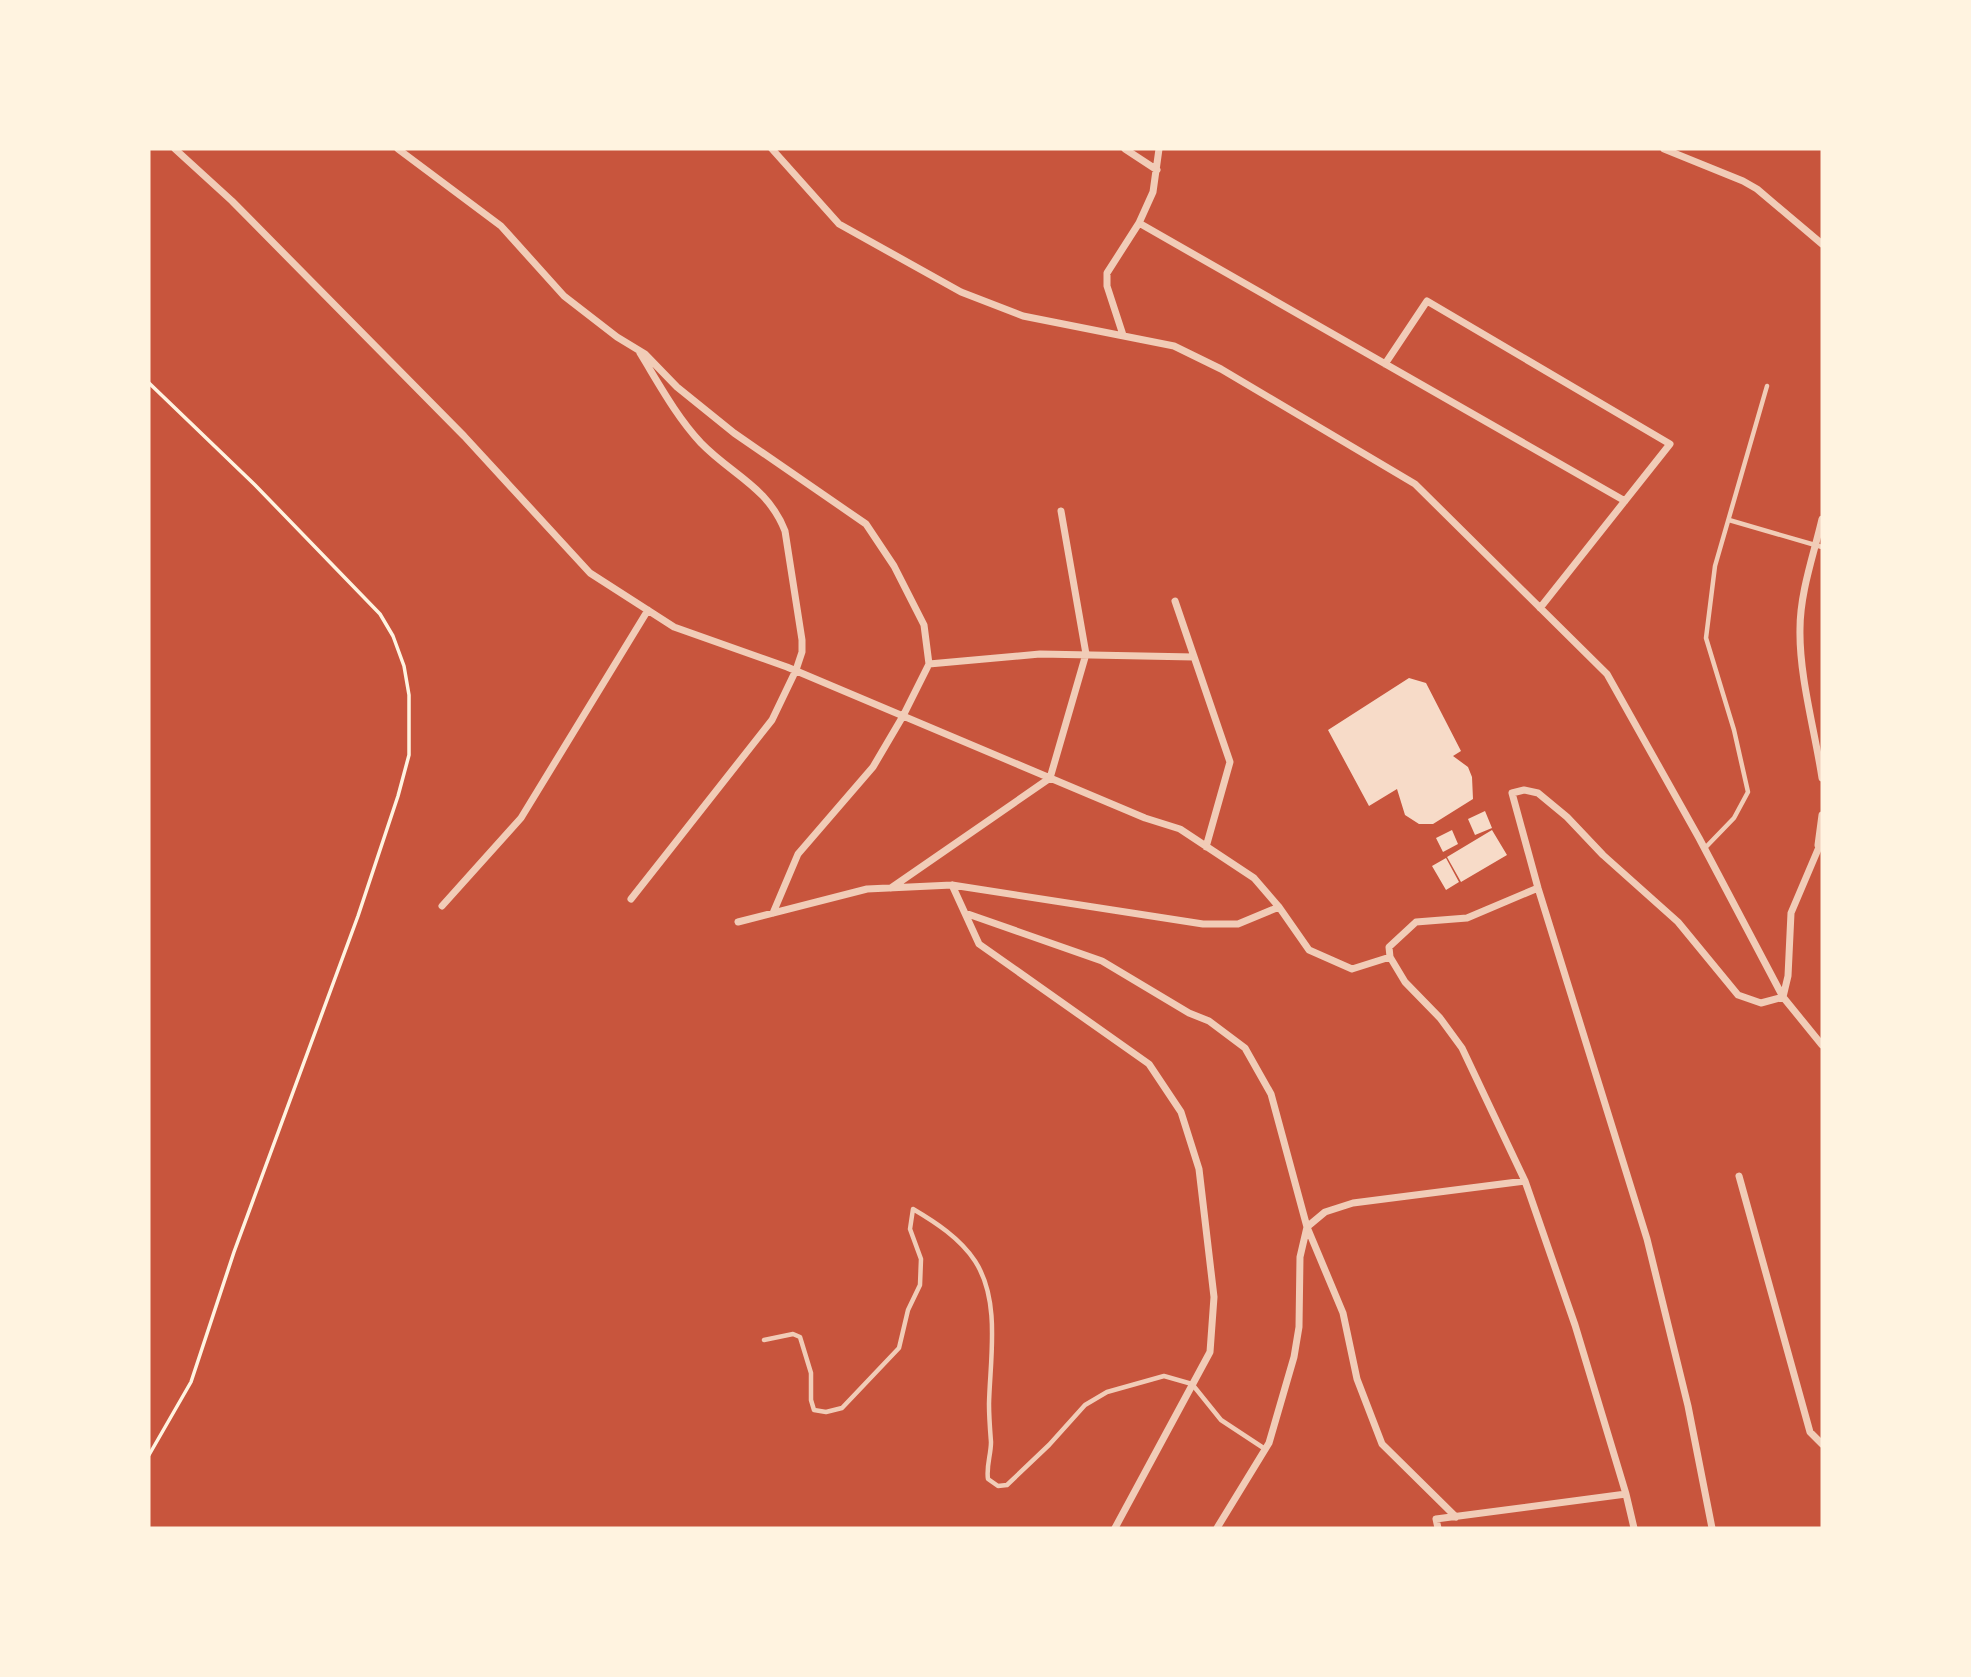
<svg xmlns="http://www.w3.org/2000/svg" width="1971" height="1677" font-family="'IBM Plex Sans',sans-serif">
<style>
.building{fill:#f7dbc8}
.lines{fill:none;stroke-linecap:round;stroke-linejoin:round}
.path{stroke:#fff3e0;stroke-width:3.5}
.service{stroke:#f1ccb7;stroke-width:4.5}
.minor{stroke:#f1ccb7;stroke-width:7}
</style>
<rect width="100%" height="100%" fill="#c8553d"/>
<!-- building -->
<path class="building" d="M1409,678L1426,683L1461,751L1453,756L1468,767L1472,777L1473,799L1433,824H1419L1405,815L1397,789L1369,806L1328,730Z
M1485,811L1492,828L1475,835L1468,819Z
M1452,830L1458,844L1443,852L1436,838Z
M1492,830L1507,855L1461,882L1447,857Z
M1446,858L1459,882L1446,890L1432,866Z"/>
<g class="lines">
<!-- path -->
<path class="path" d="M149,383L255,485L380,614L393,636L404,666L409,695V755L398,796L358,916L234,1252L191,1382L149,1455"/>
<!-- service -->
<path class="service" d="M1729,520L1822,547
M1705,848L1734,818L1748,792L1734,730L1706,638L1715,566L1767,386
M764,1340L793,1334L800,1337L811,1373V1400L814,1410L826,1412L842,1408L899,1348L908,1310L920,1285L921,1259L910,1229L913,1209C935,1222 960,1238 975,1261C1001,1301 990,1359 989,1404C989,1417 990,1429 991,1442C991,1455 986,1466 988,1479L998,1486L1007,1485L1049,1445L1085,1405L1107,1392L1164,1376L1192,1384L1221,1420L1265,1449"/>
<!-- minor -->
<path class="minor" d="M175,149L232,201L464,436L590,573L674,627L787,667L1145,818L1180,829L1254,878L1279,907L1309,950L1352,969L1390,957
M398,149L501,226L564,296L617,337L645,354L677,387L734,433L866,524L894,566L924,625L929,664L903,716L873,767L798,854L773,913
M772,149L839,224L961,292L1023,316L1174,346L1221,369L1415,484L1607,674L1699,838L1783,997L1822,1045
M1125,149L1157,170
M1664,149L1743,181L1757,189L1822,244
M1139,223L1625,501
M1123,335L1107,286V273L1139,223L1153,192L1159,149
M1385,364L1427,301L1670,444L1540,608
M1822,519C1814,554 1800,592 1800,629C1799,676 1815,731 1822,778
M1175,601L1230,762L1206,847
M929,664L1040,654L1194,657
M1818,845L1822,815
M952,885L979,944L1149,1064L1181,1112L1199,1169L1214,1297L1210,1352L1115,1528
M891,888L1050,778L1086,654L1061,511
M1538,888L1467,918L1416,922L1389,947L1390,957L1405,982L1440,1018L1462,1048L1525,1181L1575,1325L1626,1494L1634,1528
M631,899L772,720L796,670L802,652V640L785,531C768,487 732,475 701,443C676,416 659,384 640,353
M442,906L521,818L648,610
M965,913L1102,961L1189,1013L1209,1021L1245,1048L1271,1094L1307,1227L1343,1313L1357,1379L1382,1444L1456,1517
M738,922L867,889L952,885L1203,924H1238L1279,907
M1783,997L1788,976L1791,913L1822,840
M1739,1176L1810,1432L1822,1444
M1217,1528L1269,1443L1294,1357L1299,1327L1300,1257L1307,1227L1325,1212L1353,1203L1525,1181
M1438,1528L1436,1519L1626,1494
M1712,1528L1688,1406L1647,1239L1538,888L1512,793L1524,790L1538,793L1567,817L1603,855L1678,922L1738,995L1761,1003L1783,997"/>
</g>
<!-- border -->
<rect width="1971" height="1677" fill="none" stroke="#fff3e0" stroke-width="301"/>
</svg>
